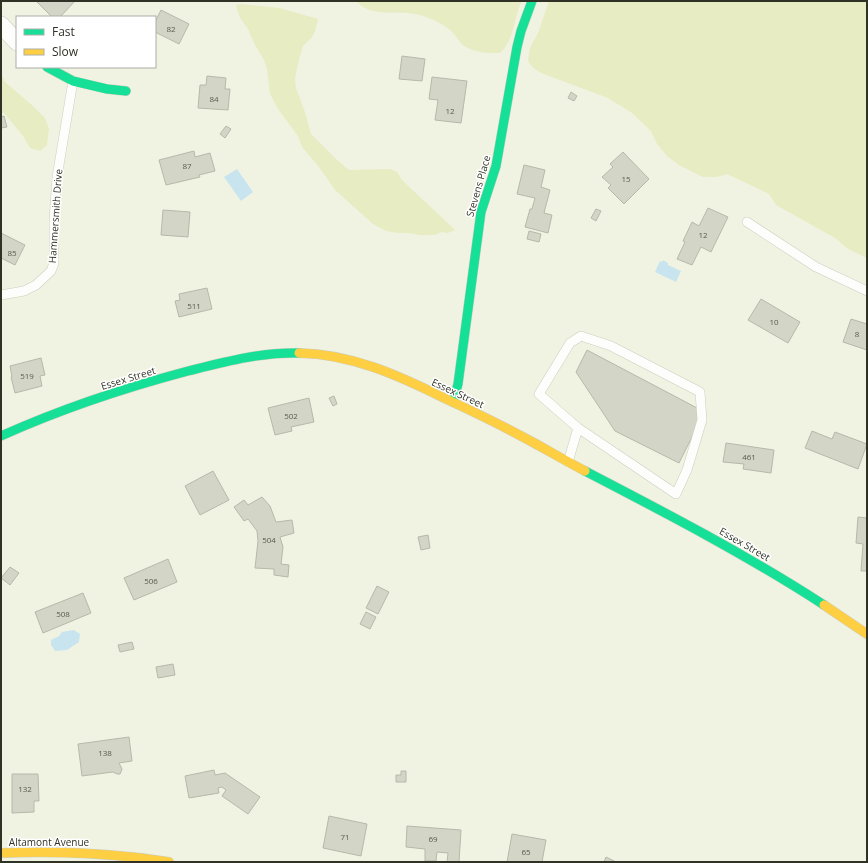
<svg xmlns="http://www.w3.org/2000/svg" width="868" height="863" font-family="'Open Sans',sans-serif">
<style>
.green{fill:#e8ecc3}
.water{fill:#c8e4ef}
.building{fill:#d3d5c7;stroke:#b6b8aa}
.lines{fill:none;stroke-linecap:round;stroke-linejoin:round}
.lane-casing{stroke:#cccdbf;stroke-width:10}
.street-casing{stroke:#cccdbf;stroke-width:18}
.fast-casing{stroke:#cccdbf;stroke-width:10}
.slow-casing{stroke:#cccdbf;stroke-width:10}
.lane{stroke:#fdfdfb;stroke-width:9}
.street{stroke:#fdfdfb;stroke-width:17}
.fast{stroke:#16e098;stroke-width:9}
.slow{stroke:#ffcf43;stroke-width:9}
.labels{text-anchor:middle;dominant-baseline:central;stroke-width:3;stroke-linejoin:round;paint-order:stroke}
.number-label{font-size:8px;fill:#5a5b4e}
.street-label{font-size:10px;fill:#313226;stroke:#fff}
</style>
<rect width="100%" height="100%" fill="#f1f3e2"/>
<!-- green -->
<path class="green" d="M356,1H522C513,18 515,40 500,53C487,53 476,53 464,46C459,42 455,34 450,30C442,23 430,18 420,15C399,9 372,19 356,1Z
M549,1H867V258L848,249L835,238L776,205L769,194L727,174L717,177H703L679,165L667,156L657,144L651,131L632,113L608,98L541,73L533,68L528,61L530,48L538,33Z
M242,4L280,8L318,19L315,31L312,37L303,46L299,60L295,78L296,88L306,115L311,134L336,159L349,170L390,169L397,172L402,180L455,230L448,233L442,232L435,235H420L408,233H397L386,231L373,224L335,190L319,167L302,147L298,136L278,109L270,94L267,69L264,60L255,45L248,29L240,18L236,5Z
M1,73L5,82L33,106L45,118L49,129L47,145L40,151L30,148L23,136L4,113L1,112Z"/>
<!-- water -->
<path class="water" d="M237,169L253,192L241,201L224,177Z
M663,260L668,263V265L681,271L676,282L655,272L660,261L662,262Z
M74,630L80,634L79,642L67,650L55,651L51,645V640L59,636L62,632Z"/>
<!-- building -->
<path class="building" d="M36,1H75L60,17H52Z
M161,10L189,24L179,44L155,32V22Z
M402,56L425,59L422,81L399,79Z
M207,76L226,78L225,89H230L228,110L198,108L200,85H206Z
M432,77L467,81L461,123L435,120L438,100L429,99Z
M571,92L577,96L574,101L568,98Z
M4,116L7,127L1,128V117Z
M226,126L231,129L225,138L220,134Z
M194,151L195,157L210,153L215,171L199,175L200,177L166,185L159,160Z
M623,152L649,179L624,204L608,188L611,185L602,177L613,167L610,164Z
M524,165L545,170L541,187L550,190L544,213L552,215L548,233L525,227L530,209H532L535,198L517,194Z
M708,208L728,217L711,252L701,247L692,265L677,259L685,242L683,241L692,222L699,226Z
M596,209L601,211L596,221L591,218Z
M163,210L190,212L188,237L161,235Z
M529,231L541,234L539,242L527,239Z
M1,233L25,245L15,265L1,258Z
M207,288L212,309L179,317L175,301L180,300L179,294Z
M761,299L800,322L788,343L748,320Z
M851,319L867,324V350L843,342Z
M587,350L699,409L697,427L679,463L615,431L576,372Z
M41,358L45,375L40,376L42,386L15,393L11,377H12L10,366Z
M334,396L337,404L333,406L329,398Z
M309,398L314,422L291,427L292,431L275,435L268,408Z
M812,431L832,439L835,432L867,444L858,469L805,448Z
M726,443L774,450L771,473L743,469L744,464L723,462Z
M213,471L229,500L200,515L185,486Z
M262,497L270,506L276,522L292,520L294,533L280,537L283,547L281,564L289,565L288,577L274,575V569L255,568L258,541L257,531L248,519L244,521L234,507L244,500L248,505Z
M858,517L867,518V571H861L863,544L856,543Z
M428,535L430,548L421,550L418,537Z
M168,559L177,582L134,600L124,578Z
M10,567L19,573L10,585L1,578Z
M377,586L389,592L378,614L366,608Z
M83,593L91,613L43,633L35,612Z
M366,612L376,617L370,629L360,624Z
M132,642L134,649L120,652L118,645Z
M173,664L175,675L158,678L156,667Z
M129,737L132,761L119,763L122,769L120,774H117L113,772L82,776L78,744Z
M214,770L215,775L225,773L260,797L248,814L222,796L226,790L222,787L218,788L219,793L189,798L185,776Z
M401,771H406V782H396V775H401Z
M12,774H38L39,801H34V812L12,813Z
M329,816L367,824L361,856L323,848Z
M407,826L461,830L459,862H447L448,853L437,852L436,861H425V849L406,847Z
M512,834L546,840L542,862H507Z
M606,857L616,862H604Z"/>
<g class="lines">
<!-- lane casing -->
<g class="lane-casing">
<path id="lane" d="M747,222L816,267L867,291
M1,295L24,291L36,285L51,271L54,263V220L57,177L73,81
M568,462L578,428L539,394L570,343L581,336L611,346L700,392L702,420L687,470L676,494L578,428"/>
</g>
<!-- street casing -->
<g class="street-casing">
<path id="street" d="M1,25L17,42"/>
</g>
<!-- fast casing -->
<g class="fast-casing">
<path id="fast" d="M47,67L73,81L107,89L126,91
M453,402L458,384L481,212L496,166L517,47L521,31L532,1
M1,436C61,409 124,388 188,371C224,362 261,352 299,353
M585,471C666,513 747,555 824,605"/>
</g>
<!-- slow casing -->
<g class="slow-casing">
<path id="slow" d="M299,353C351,354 398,375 444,398C470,410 497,423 523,437C544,448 564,460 585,471
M824,605L867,634
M1,853C58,851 113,853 169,862"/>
</g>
<!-- lane -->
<use href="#lane" class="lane"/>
<!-- street -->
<use href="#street" class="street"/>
<!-- fast -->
<use href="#fast" class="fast"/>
<!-- slow -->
<use href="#slow" class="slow"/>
</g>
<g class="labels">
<!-- number labels -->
<g class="number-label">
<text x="171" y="28">82</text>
<text x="214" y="98">84</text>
<text x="450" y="110">12</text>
<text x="187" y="165">87</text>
<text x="626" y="178">15</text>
<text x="703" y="234">12</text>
<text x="12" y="252">85</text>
<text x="194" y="305">511</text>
<text x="774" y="321">10</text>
<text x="857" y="333">8</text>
<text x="27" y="375">519</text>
<text x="291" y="415">502</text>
<text x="749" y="456">461</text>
<text x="269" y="539">504</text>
<text x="151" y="580">506</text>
<text x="63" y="613">508</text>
<text x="105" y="752">138</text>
<text x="25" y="788">132</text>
<text x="345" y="836">71</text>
<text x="433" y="838">69</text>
<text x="526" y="851">65</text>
</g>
<!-- street labels -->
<g class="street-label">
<text transform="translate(478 186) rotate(-74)">Stevens Place</text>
<text transform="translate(55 216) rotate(-86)">Hammersmith Drive</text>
<text transform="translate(128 378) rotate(-17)">Essex Street</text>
<text transform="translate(458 393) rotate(25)">Essex Street</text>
<text transform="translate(745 544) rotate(30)">Essex Street</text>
<text x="49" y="842">Altamont Avenue</text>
</g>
</g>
<!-- border -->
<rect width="868" height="863" fill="none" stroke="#313226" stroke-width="4"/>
<!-- legend -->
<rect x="16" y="16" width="140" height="52" fill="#ffffff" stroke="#adada8"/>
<rect x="24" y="29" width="20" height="6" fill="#16e098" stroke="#adada8"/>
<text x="52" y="36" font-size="12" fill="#313226">Fast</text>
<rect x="24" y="49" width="20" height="6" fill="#ffcf43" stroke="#adada8"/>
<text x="52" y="56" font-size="12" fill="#313226">Slow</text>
</svg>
